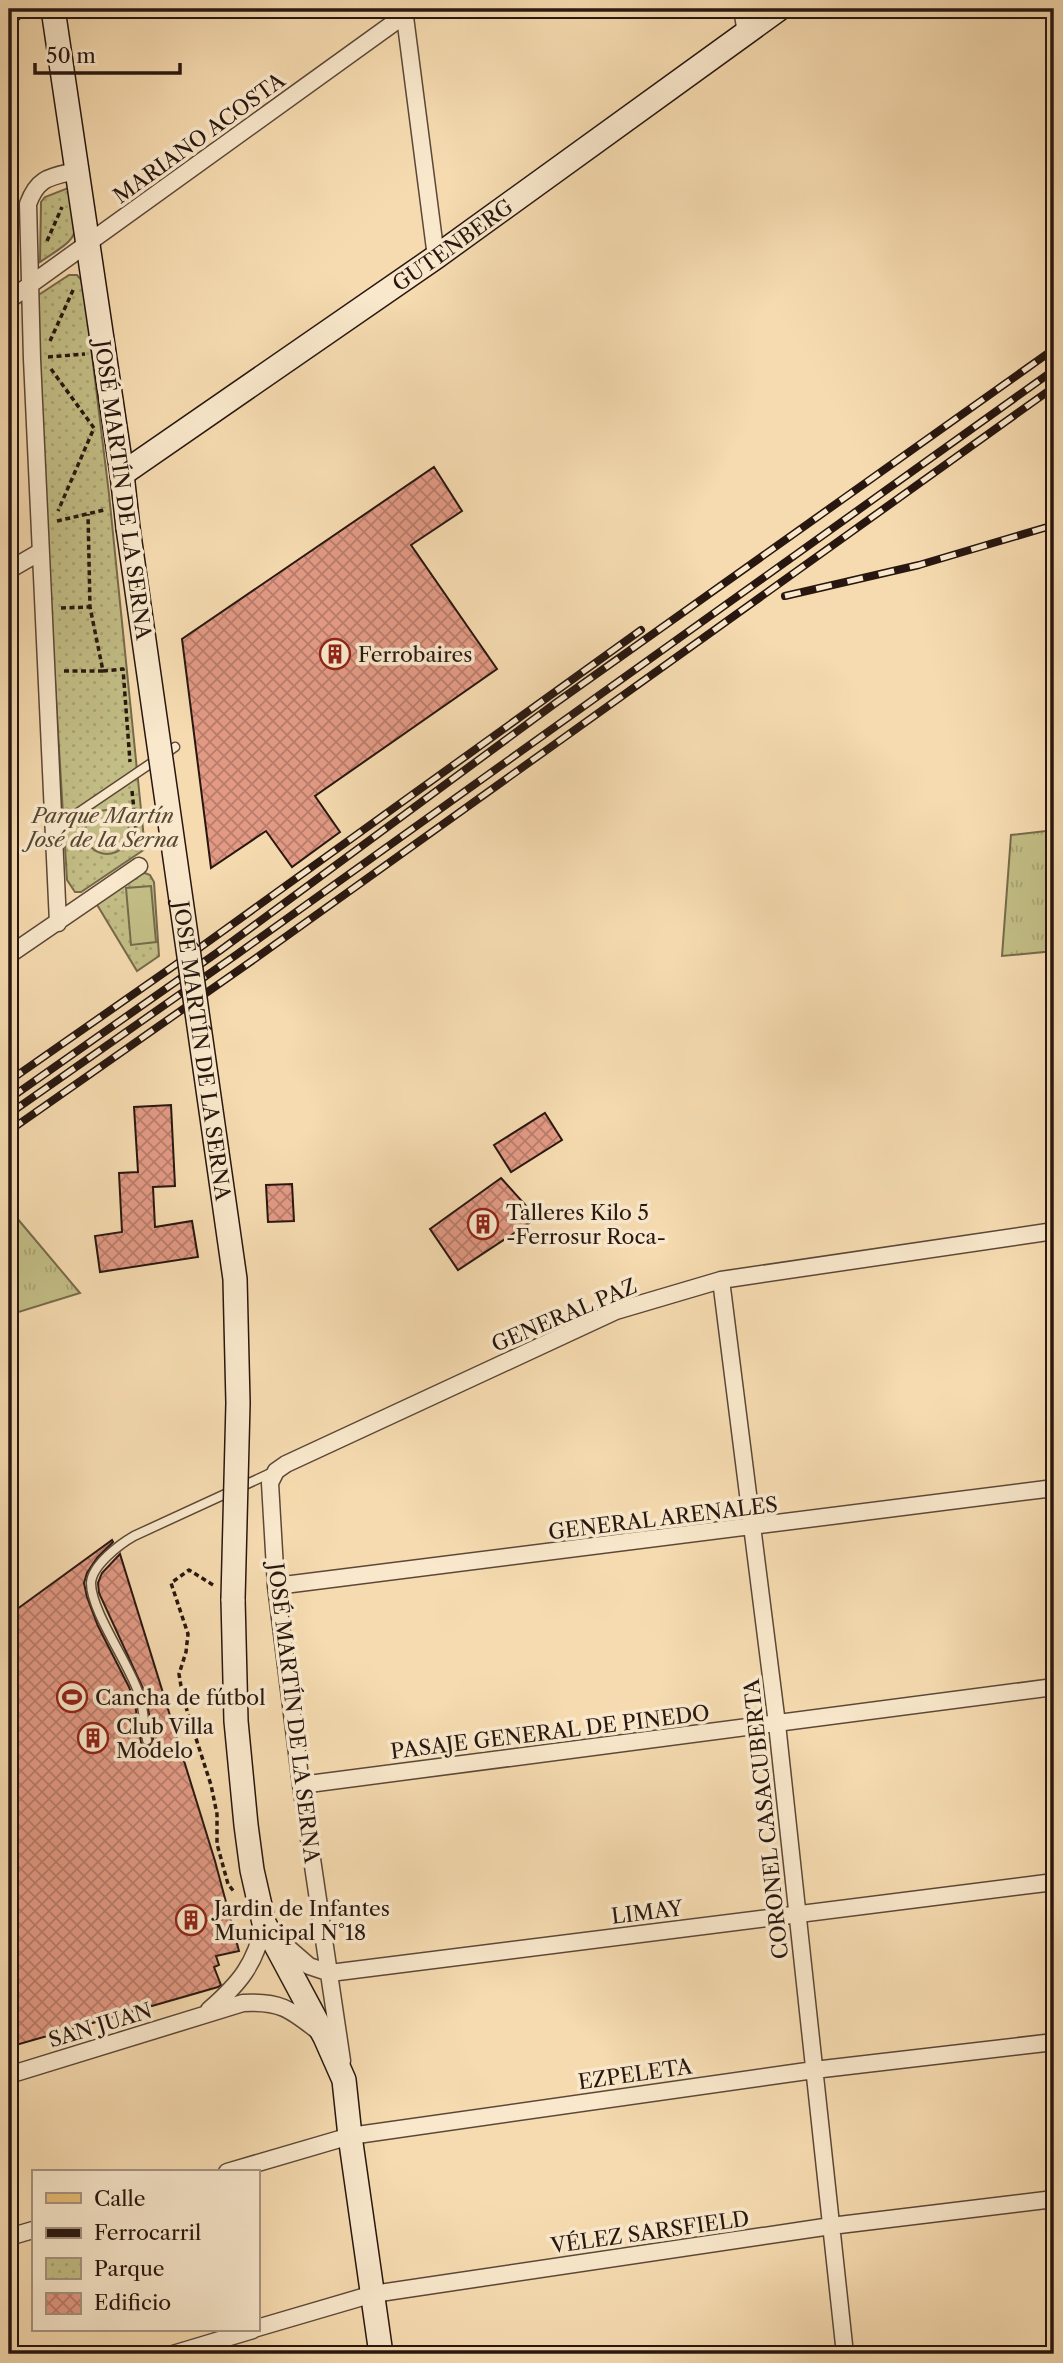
<svg xmlns="http://www.w3.org/2000/svg" width="1063" height="2363" font-family="'Libre Caslon Text',serif">
<style>
.grass{fill:url(#grass-tufts);stroke:#766a4b;stroke-width:2}
.park{fill:url(#park-dots);stroke:#766a4b;stroke-width:2}
.garden{fill:#c3be86;stroke:#766a4b;stroke-width:2}
.building{fill:url(#building-cross-hatch);stroke:#281710;stroke-width:2}
.lines{fill:none;stroke-linecap:round;stroke-linejoin:round}
.lane-casing{stroke:#5c4838;stroke-width:11}
.street-casing{stroke:#5c4838;stroke-width:19}
.secondary-casing{stroke:#281710;stroke-width:26}
.primary-casing{stroke:#281710;stroke-width:28}
.path{stroke:#281710;stroke-width:3.5;stroke-dasharray:5 3.5;stroke-linecap:butt}
.lane{stroke:#f9e8cc;stroke-width:8}
.street{stroke:#f9e8cc;stroke-width:16}
.secondary{stroke:#f9e8cc;stroke-width:23}
.primary{stroke:#ebbe78;stroke-width:24}
.rail-casing{stroke:#281710;stroke-width:8}
.rail{stroke:#f9e8cc;stroke-width:5;stroke-dasharray:16;stroke-linecap:butt}
.secondary-bridge-casing{stroke:#281710;stroke-width:26;stroke-linecap:butt}
.secondary-bridge{stroke:#f9e8cc;stroke-width:23}
.labels{text-anchor:middle;dominant-baseline:central;stroke-width:7;stroke-linejoin:round;paint-order:stroke}
.street-label{font-size:21px;fill:#281710;stroke:#f9e8cc}
.poi-label{font-size:21px;fill:#281710;stroke:#f9e8cc;text-anchor:start}
.park-label{font-size:21px;font-style:italic;fill:#564933;stroke:#f9e8cc}
</style>
<defs>
<pattern id="grass-tufts" width="24" height="20" patternUnits="userSpaceOnUse" patternTransform="scale(1.75)"><rect width="24" height="20" fill="#c3be86"/><path d="M3 7l-1-3M5 7V3M7 7l1-3M15 17l-1-3M17 17v-4M19 17l1-3" fill="none" stroke="#a8a373"/></pattern>
<pattern id="park-dots" width="8" height="8" patternUnits="userSpaceOnUse" patternTransform="scale(1.75)"><rect width="8" height="8" fill="#c3be86"/><path d="M2 2h.1M6 6h.1" fill="none" stroke="#a8a373" stroke-width="1.8" stroke-linecap="round"/></pattern>
<pattern id="building-cross-hatch" width="8" height="8" patternUnits="userSpaceOnUse" patternTransform="scale(1.75)"><rect width="8" height="8" fill="#e39a85"/><path d="M0 0l8 8M0 8l8-8" fill="none" stroke="#b87d6b"/></pattern>
</defs>
<rect width="100%" height="100%" fill="#f6dbb0"/>
<filter id="stains"><feTurbulence type="fractalNoise" baseFrequency=".00286" numOctaves="4"/><feColorMatrix values="0 0 0 0 .2 0 0 0 0 .09 0 0 0 0 .02 0 0 0 .5 -.17"/></filter>
<radialGradient id="worn" r=".72"><stop offset=".6" stop-color="#630" stop-opacity="0"/><stop offset="1" stop-color="#630" stop-opacity=".3"/></radialGradient>
<!-- grass -->
<path class="grass" d="M1054,830V951L1002,956L1011,835Z
M11,1211L80,1293L9,1315V1213Z"/>
<!-- park -->
<path class="park" d="M68,188C79,237 83,234 40,262L41,202L45,197Z
M69,275H77L83,282L109,494L145,849L81,892H75L67,880L47,550L37,296Z
M145,873L150,875L154,882L159,956L137,971L96,903L137,875Z"/>
<!-- garden -->
<path class="garden" d="M85 832a22 22 0 1 1 44 0a22 22 0 1 1-44 0Z
M151,886L156,942L131,945L126,888Z"/>
<!-- building -->
<path class="building" d="M434,467L462,511L411,545L497,669L315,796L340,832L292,867L266,831L211,868L182,639Z
M171,1105L175,1186L153,1187L155,1227L192,1221L198,1257L100,1272L95,1236L122,1232L119,1173L138,1172L134,1107Z
M545,1113L562,1140L511,1172L494,1145Z
M501,1178L537,1218L458,1270L430,1229Z
M292,1184L294,1221L268,1222L266,1185Z
M112,1540L113,1542L97,1558L87,1573L84,1583L87,1597L98,1626L129,1687L135,1704L141,1742L144,1746H149L153,1739L146,1695L99,1593L98,1583L102,1573L120,1554L215,1861L239,1951L216,1956L219,1965L214,1967L221,1985L218,1987L9,2047V1615Z"/>
<g class="lines">
<!-- lane casing -->
<g class="lane-casing">
<path id="lane" d="M54,829L175,747
M147,1740C144,1726 144,1711 140,1697C131,1666 91,1612 91,1583C92,1565 120,1544 134,1536L273,1472"/>
</g>
<!-- street casing -->
<g class="street-casing">
<path id="street" d="M404,9L436,257
M742,9L746,33
M9,300L413,9
M9,570L40,552
M58,923L32,359L28,204C38,177 50,177 76,171
M9,955L139,866
M721,1280L777,1724L845,2354
M276,1586L1054,1488
M301,1785L1054,1687
M279,1940L309,1966L330,1973L1054,1882
M209,2010C239,1984 256,1964 264,1923
M342,2061L301,1785L276,1586L270,1483L276,1471L286,1464L616,1311L721,1280L1054,1231
M9,2075L243,2003C280,2001 290,2009 318,2031
M227,2172L350,2136L814,2070L1054,2042
M9,2237L33,2230
M257,2328L373,2294L831,2226L1054,2199
M173,2354L253,2330"/>
</g>
<!-- secondary casing -->
<g class="secondary-casing">
<g id="secondary">
<path d="M53,9L122,474L128,528"/>
<path id="s1" d="M122,474L436,257L779,9"/>
<path d="M233,1599L236,1721L246,1825L252,1870L264,1923L325,2037L344,2080L350,2136L381,2354"/>
</g>
</g>
<!-- primary casing -->
<g class="primary-casing">
<path id="primary" d="M9,10L11,9"/>
</g>
<!-- path -->
<path class="path" d="M47,241L62,207
M50,341L74,288
M48,357L85,354
M51,369L94,428L58,511
M57,521L104,510V507
M61,608L90,607
M64,671H103L90,607L88,514
M103,671L123,669L130,762
M132,791L138,849
M213,1585L189,1570L171,1583L188,1634L186,1652L179,1674L183,1698L211,1785L217,1814V1844L228,1884L235,1893"/>
<!-- lane -->
<use href="#lane" class="lane"/>
<!-- street -->
<use href="#street" class="street"/>
<!-- secondary -->
<use href="#secondary" class="secondary"/>
<!-- primary -->
<use href="#primary" class="primary"/>
<!-- rail casing -->
<g class="rail-casing">
<path id="rail" d="M785,596L919,565L1054,525
M9,1081L198,949L641,630
M9,1099L218,952L557,702L1054,349
M9,1114L236,955L1054,370
M9,1131L256,958L1054,387"/>
</g>
<!-- rail -->
<use href="#rail" class="rail"/>
<!-- secondary-bridge casing -->
<g class="secondary-bridge-casing">
<g id="secondary-bridge">
<path id="s2" d="M128,528L235,1279L238,1403L233,1599"/>
</g>
</g>
<!-- secondary-bridge -->
<use href="#secondary-bridge" class="secondary-bridge"/>
</g>
<!-- icons -->
<defs>
<g id="building-ring" transform="scale(1.575)"><circle r="9.5" fill="#f9e8cc" stroke="#8f2418" stroke-width="1.5"/><path d="M-4-6H4V6H1V3H-1V6H-4ZM-2.5-4.3h1.7v1.8h-1.7ZM.8-4.3h1.7v1.8H.8ZM-2.5-1h1.7V.8h-1.7ZM.8-1h1.7V.8H.8Z" fill="#8f2418"/></g>
<g id="stadium-ring" transform="scale(1.575)"><circle r="9.5" fill="#f9e8cc" stroke="#8f2418" stroke-width="1.5"/><path d="M0-5a6.5 5 0 1 0 0 10a6.5 5 0 1 0 0-10ZM-3.5-1.8h7v3.6h-7Z" fill="#8f2418"/></g>
</defs>
<g fill-rule="evenodd">
<use href="#building-ring" x="335" y="654"/>
<use href="#building-ring" x="483" y="1224"/>
<use href="#stadium-ring" x="72" y="1697"/>
<use href="#building-ring" x="93" y="1738"/>
<use href="#building-ring" x="191" y="1920"/>
</g>
<g class="labels">
<!-- street labels -->
<g class="street-label">
<text transform="translate(199 138) rotate(-36)">MARIANO ACOSTA</text>
<text stroke="none"><textPath href="#s1" startOffset="402">GUTENBERG</textPath></text>
<text transform="translate(123 490) rotate(82)">JOSÉ MARTÍN DE LA SERNA</text>
<text stroke="none"><textPath href="#s2" startOffset="528">JOSÉ MARTÍN DE LA SERNA</textPath></text>
<text transform="translate(564 1315) rotate(-23)">GENERAL PAZ</text>
<text transform="translate(663 1518) rotate(-7)">GENERAL ARENALES</text>
<text transform="translate(294 1713) rotate(83)">JOSÉ MARTÍN DE LA SERNA</text>
<text transform="translate(550 1732) rotate(-7)">PASAJE GENERAL DE PINEDO</text>
<text transform="translate(766 1819) rotate(-96)">CORONEL CASACUBERTA</text>
<text transform="translate(647 1912) rotate(-7)">LIMAY</text>
<text transform="translate(100 2025) rotate(-17)">SAN JUAN</text>
<text transform="translate(635 2074) rotate(-8)">EZPELETA</text>
<text transform="translate(650 2232) rotate(-8)">VÉLEZ SARSFIELD</text>
</g>
<!-- poi labels -->
<g class="poi-label">
<text x="358" y="654">Ferrobaires</text>
<text x="506" y="1212">Talleres Kilo 5<tspan x="506" dy="24">-Ferrosur Roca-</tspan></text>
<text x="95" y="1697">Cancha de fútbol</text>
<text x="116" y="1726">Club Villa<tspan x="116" dy="24">Modelo</tspan></text>
<text x="214" y="1908">Jardin de Infantes<tspan x="214" dy="24">Municipal N°18</tspan></text>
</g>
<!-- park labels -->
<g class="park-label">
<text x="103" y="815">Parque Martín<tspan x="103" dy="24">José de la Serna</tspan></text>
</g>
</g>
<!-- margin -->
<rect width="1063" height="2363" fill="none" stroke="#f6dbb0" stroke-width="35"/>
<rect x="10" y="10" width="1042" height="2342" fill="none" stroke="#281710" stroke-width="3.5"/>
<rect x="18" y="18" width="1028" height="2328" fill="none" stroke="#281710" stroke-width="2"/>
<!-- legend -->
<rect x="32" y="2170" width="228" height="161" fill="#f9e8cc" stroke="#a59481" stroke-width="2"/>
<rect x="46" y="2193" width="35" height="10" fill="#ebbe78" stroke="#a59481" stroke-width="2"/>
<text x="94" y="2206" font-size="21" fill="#281710">Calle</text>
<rect x="46" y="2228" width="35" height="10" fill="#281710" stroke="#a59481" stroke-width="2"/>
<text x="94" y="2240" font-size="21" fill="#281710">Ferrocarril</text>
<rect x="46" y="2258" width="35" height="21" fill="url(#park-dots)" stroke="#a59481" stroke-width="2"/>
<text x="94" y="2276" font-size="21" fill="#281710">Parque</text>
<rect x="46" y="2293" width="35" height="21" fill="url(#building-cross-hatch)" stroke="#a59481" stroke-width="2"/>
<text x="94" y="2310" font-size="21" fill="#281710">Edificio</text>
<!-- scale -->
<path d="M35 63v10h145v-10" fill="none" stroke="#281710" stroke-width="3.5"/>
<text x="46" y="63" font-size="21" fill="#281710" stroke="#f9e8cc" stroke-width="5" paint-order="stroke">50 m</text>
<rect width="100%" height="100%" filter="url(#stains)"/>
<rect width="100%" height="100%" fill="url(#worn)"/>
</svg>
